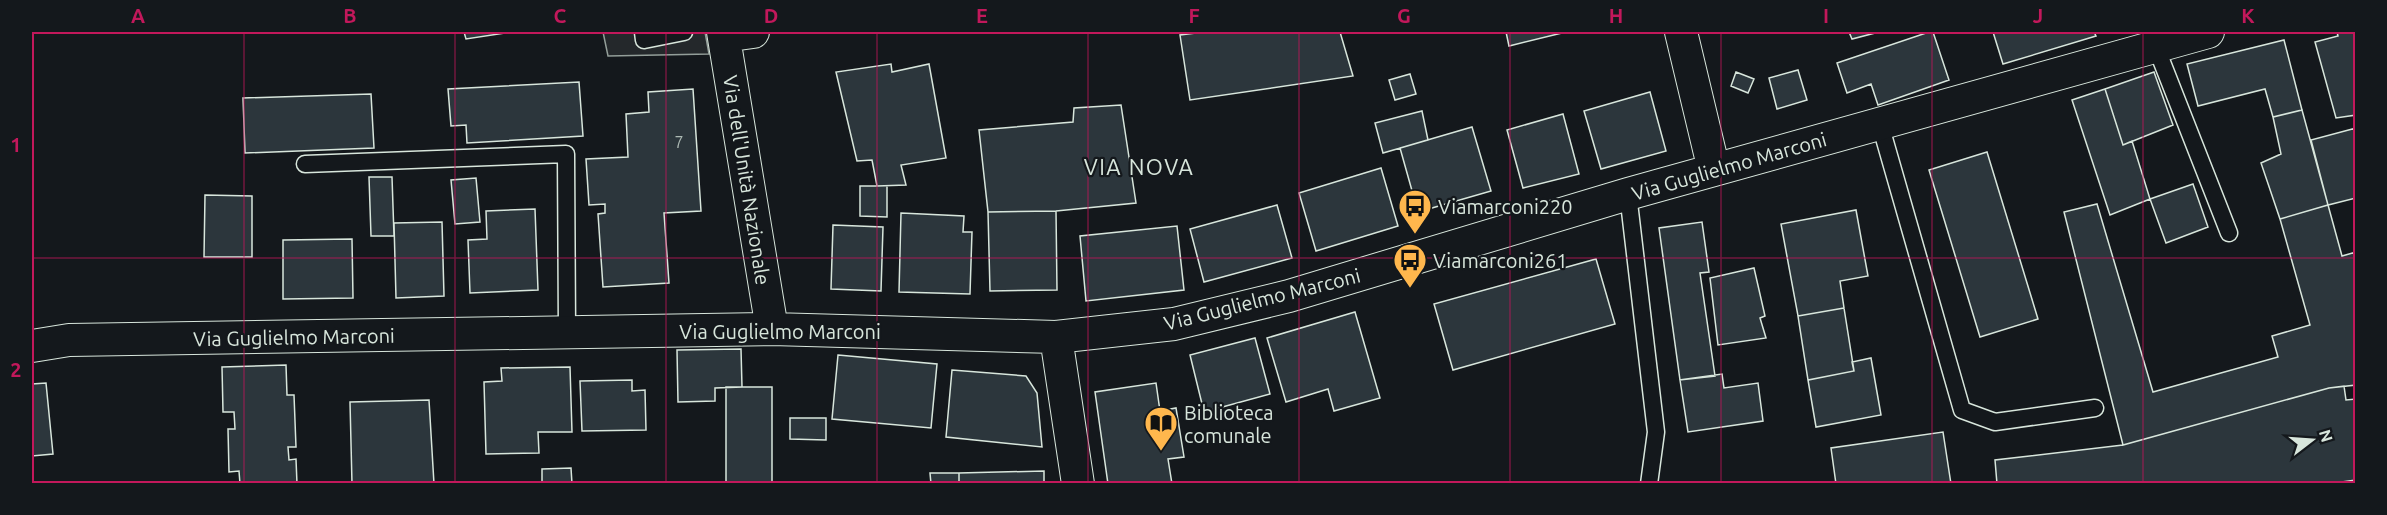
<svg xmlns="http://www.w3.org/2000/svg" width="2387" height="515" font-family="Ubuntu,sans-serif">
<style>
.parking{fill:#24282b;stroke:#939e99;stroke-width:1.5}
.building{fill:#2c363c;stroke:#d8e6dc;stroke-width:1.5}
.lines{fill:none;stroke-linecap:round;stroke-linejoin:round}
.lane-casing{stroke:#d8e6dc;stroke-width:19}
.street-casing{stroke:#d8e6dc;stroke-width:34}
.lane{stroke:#14181c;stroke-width:16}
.street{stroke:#14181c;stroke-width:32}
.grid{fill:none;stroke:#c2185b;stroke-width:1.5;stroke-opacity:0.55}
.labels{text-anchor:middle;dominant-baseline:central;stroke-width:4.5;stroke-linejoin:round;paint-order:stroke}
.number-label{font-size:16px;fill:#adbab4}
.street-label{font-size:20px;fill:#d8e6dc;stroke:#14181c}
.poi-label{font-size:20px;fill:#d8e6dc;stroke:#14181c;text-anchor:start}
.quarter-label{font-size:22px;letter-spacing:1.5px;fill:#d8e6dc;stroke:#14181c}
.neatline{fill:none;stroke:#c2185b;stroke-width:2}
.grid-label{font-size:20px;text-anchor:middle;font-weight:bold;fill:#c2185b}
</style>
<rect width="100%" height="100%" fill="#14181c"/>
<!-- parking -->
<path class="parking" d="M603,32H705L709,54L608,56Z"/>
<!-- building -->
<path class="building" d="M464,32H512L466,39Z
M1204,32H1340L1353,76L1190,100L1180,35Z
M1506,32H1566L1509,46Z
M1849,32H1879L1852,39Z
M1929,32H1933L1949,80L1878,105L1871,84L1847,93L1837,63Z
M1993,32H2094L2096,36L2003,64Z
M2337,32H2356V115L2336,118L2315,42L2338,36Z
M2284,40L2302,110L2273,117L2265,89L2198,106L2187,64Z
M891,64L892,72L929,64L946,158L901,165L906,185L877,186L872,160L857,161L836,72Z
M1798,70L1807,100L1777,109L1769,78Z
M1736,72L1754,79L1748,93L1731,86Z
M2154,72L2173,125L2123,145L2105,89Z
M1410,74L1416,94L1395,100L1389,80Z
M579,82L583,136L467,143L466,125L451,126L448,89Z
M693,89L701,211L664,213L669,283L603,287L598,214L605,213V204L589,205L586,159L628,157L626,114L649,112L648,92Z
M2105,89L2123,145L2132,141L2150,199L2110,215L2072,100Z
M1650,92L1666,151L1601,169L1584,111Z
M371,94L374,148L245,153L243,98Z
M1121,105L1136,203L1056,211L988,212L979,130L1073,122L1074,108Z
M2302,110L2328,205L2280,219L2261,163L2281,154L2273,117Z
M1422,111L1428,140L1383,153L1375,123Z
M1563,114L1579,174L1523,188L1507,130Z
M1472,127L1491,191L1418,212L1400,148Z
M2356,128V198L2328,205L2311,140Z
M1987,152L2038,319L1980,337L1929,170Z
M1381,168L1398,226L1316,251L1299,193Z
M369,177H392L394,236H371Z
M476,178L480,222L455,224L451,180Z
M2193,184L2208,227L2166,243L2150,199Z
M860,186H887V217L860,216Z
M205,195L252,196V257H204Z
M2097,204L2153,392L2278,357L2272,336L2310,325L2280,219L2328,205L2342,256L2356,252V385L2329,388L2123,445L2064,212Z
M1277,205L1292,258L1204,282L1190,229Z
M535,209L538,290L470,293L468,240L487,239L486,211Z
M1856,210L1868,276L1840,281L1844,308L1798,316L1781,224Z
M1056,211L1057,290L990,291L988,212Z
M901,213L964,216L963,232H972L970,294L899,292Z
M442,222L444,296L396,298L394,223Z
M1702,222L1709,272L1700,273L1715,376L1680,380L1659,228Z
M833,225L883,227L881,291L831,289Z
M1177,226L1184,290L1086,301L1080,236Z
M352,239L353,298L283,299V240Z
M1596,259L1615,324L1453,370L1434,304Z
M1754,268L1765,316L1760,318L1766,338L1718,345L1710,278Z
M1844,308L1854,371L1808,380L1798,316Z
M1355,312L1380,398L1334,411L1328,389L1286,402L1267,338Z
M1255,338L1270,394L1204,412L1190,355Z
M741,349L742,387L715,388V401L678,402L677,350Z
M838,355L937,364L931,428L832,419Z
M1871,358L1881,415L1816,427L1808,380L1854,371L1852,362Z
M286,365L287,395H294L296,447H288L289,460L296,459L297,484H240L239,471L229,472L228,429H235L234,412H223L222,367Z
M570,367L572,432H538L539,453L486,454L484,382L502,381L501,368Z
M952,370L1026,376L1037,393L1042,447L946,437Z
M1722,374L1724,388L1758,383L1763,421L1688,432L1680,380Z
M632,380V391L645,390L646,430L582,431L580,381Z
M46,383L53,454L32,456V384Z
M1156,383L1160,411L1176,408L1184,457L1168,459L1172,484H1108L1095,392Z
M2344,386L2346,400L2356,399V480L2327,484H1997L1995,460L2123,445L2329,388Z
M726,387H772V484H726Z
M429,400L434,484H352L350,402Z
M790,418H826V440L790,439Z
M1943,432L1951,484H1836L1831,448Z
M571,468L572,484H542V469Z
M1044,471V484H959V473Z
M930,473H959V484H931Z"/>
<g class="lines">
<!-- lane casing -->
<g class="lane-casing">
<path id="lane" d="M643,32L644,40L684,32
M2156,47L2229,233
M1880,124L1962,410L1995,422L2095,408
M305,164L566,154L567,332
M1628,194L1656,432L1649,484"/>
</g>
<!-- street casing -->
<g class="street-casing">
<path id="street" d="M723,32L772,329
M1681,32L1714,170
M724,36L753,32
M1056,337L1078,484
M32,346L69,340L772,329L1056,337L1174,324L1289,296L1628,194L2208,32"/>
</g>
<!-- lane -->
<use href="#lane" class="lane"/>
<!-- street -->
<use href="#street" class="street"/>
</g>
<!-- grid -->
<path class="grid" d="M244,32V484M455,32V484M666,32V484M877,32V484M1088,32V484M1299,32V484M1510,32V484M1721,32V484M1932,32V484M2143,32V484M32,258H2356"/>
<!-- icons -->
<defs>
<g id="bus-pin" transform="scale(1.725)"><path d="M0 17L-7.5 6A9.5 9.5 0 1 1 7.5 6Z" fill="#ffb74d" stroke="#14181c"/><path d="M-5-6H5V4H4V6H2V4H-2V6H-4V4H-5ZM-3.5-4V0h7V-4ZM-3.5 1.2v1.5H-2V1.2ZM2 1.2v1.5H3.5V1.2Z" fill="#111"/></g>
<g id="library-pin" transform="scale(1.725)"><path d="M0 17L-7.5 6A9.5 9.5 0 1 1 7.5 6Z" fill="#ffb74d" stroke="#14181c"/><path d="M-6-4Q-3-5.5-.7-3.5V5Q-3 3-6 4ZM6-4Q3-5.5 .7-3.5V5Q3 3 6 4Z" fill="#111"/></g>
</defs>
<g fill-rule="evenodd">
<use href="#bus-pin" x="1415" y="206"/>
<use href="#bus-pin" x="1410" y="260"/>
<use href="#library-pin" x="1161" y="423"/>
</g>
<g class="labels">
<!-- number labels -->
<g class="number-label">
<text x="679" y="142">7</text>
</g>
<!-- street labels -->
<g class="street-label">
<text transform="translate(1729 166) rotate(-16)">Via Guglielmo Marconi</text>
<text transform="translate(747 180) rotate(81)">Via dell'Unità Nazionale</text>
<text transform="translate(1262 299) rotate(-14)">Via Guglielmo Marconi</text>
<text x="780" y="331">Via Guglielmo Marconi</text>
<text transform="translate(294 337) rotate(-1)">Via Guglielmo Marconi</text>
</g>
<!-- poi labels -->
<g class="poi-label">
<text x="1438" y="206">Viamarconi220</text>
<text x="1433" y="260">Viamarconi261</text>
<text x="1184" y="412">Biblioteca<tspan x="1184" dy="23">comunale</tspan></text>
</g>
<!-- quarter labels -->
<g class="quarter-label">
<text x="1139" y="166">VIA NOVA</text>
</g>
</g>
<!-- border -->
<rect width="2387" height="515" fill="none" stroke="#14181c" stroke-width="66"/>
<!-- north arrow -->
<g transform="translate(2312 440) rotate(73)" stroke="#14181c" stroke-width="4.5" paint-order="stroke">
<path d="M0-4.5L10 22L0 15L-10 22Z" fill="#d8e6dc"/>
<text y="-9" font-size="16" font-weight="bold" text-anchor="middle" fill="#d8e6dc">N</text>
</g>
<rect x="33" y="33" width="2321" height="449" class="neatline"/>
<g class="grid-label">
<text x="138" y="23">A</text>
<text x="350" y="23">B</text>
<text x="560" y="23">C</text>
<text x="771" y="23">D</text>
<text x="982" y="23">E</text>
<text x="1194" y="23">F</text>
<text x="1404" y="23">G</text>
<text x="1616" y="23">H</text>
<text x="1826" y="23">I</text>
<text x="2038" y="23">J</text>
<text x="2248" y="23">K</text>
<text x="16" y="152">1</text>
<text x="16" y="377">2</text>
</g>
</svg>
